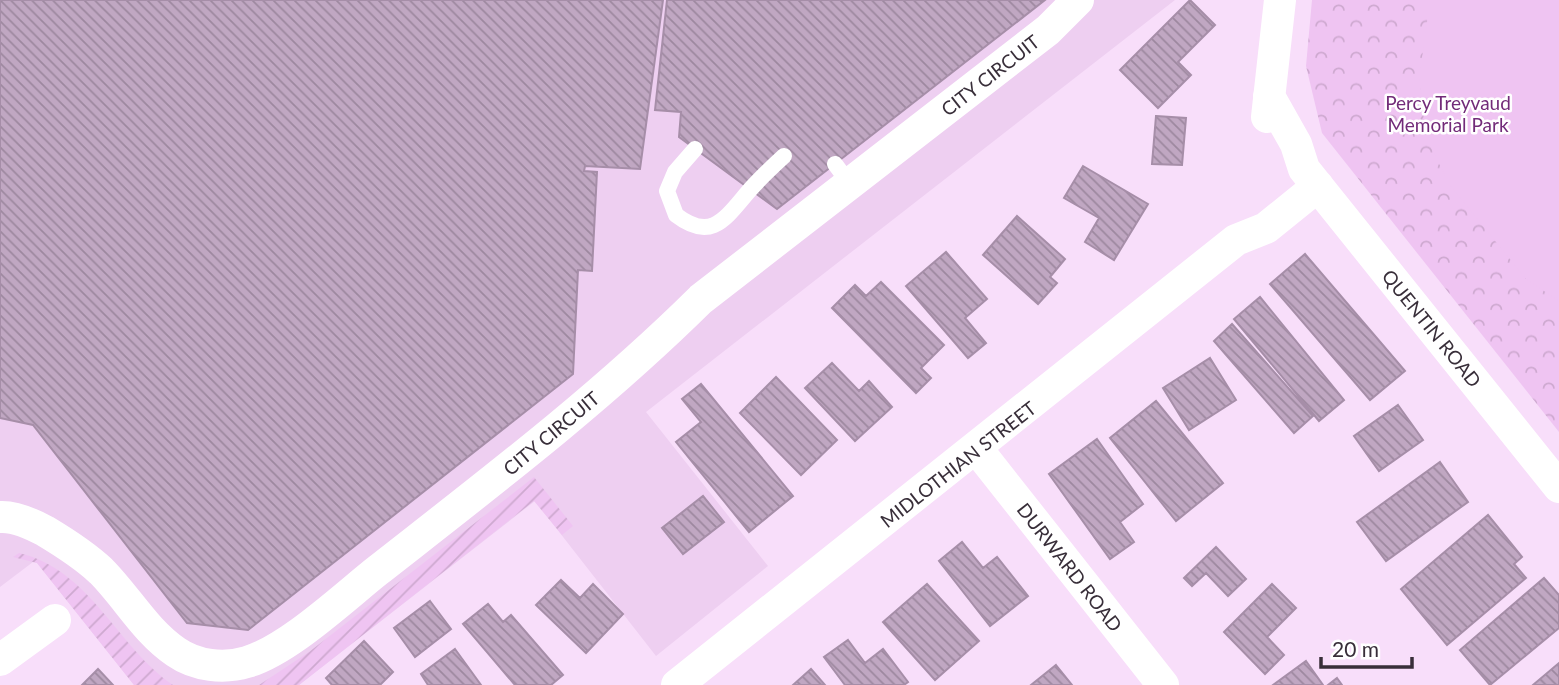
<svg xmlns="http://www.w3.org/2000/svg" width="1559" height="685" font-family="Lato,sans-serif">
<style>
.built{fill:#eecff1}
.forest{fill:url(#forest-crowns)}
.garden{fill:url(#garden-furrows)}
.pitch{fill:#efc4f2}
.building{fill:url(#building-back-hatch);stroke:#a68ea8;stroke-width:2}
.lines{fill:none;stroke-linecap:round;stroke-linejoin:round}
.lane{stroke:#fff;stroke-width:16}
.street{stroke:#fff;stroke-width:32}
.labels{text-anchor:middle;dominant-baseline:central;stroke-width:5;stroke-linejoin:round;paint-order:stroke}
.street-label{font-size:19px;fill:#382e39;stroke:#fff}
.park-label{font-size:19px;fill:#722b79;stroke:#fff}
</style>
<defs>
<pattern id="forest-crowns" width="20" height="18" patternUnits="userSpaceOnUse" patternTransform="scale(1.75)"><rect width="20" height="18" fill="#efc4f2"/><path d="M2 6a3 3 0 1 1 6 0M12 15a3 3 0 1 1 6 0" fill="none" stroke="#cea9d0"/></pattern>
<pattern id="garden-furrows" width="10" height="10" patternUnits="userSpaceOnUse" patternTransform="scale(1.75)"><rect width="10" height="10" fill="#efc4f2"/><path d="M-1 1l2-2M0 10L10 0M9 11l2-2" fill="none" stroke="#cea9d0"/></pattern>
<pattern id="building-back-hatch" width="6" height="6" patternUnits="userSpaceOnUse" patternTransform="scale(1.75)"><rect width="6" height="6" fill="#c0a7c2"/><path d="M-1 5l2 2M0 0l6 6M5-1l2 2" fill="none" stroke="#9d889f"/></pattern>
</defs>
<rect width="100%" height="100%" fill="#f8defa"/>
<!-- built -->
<path class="built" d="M0,0H1175L646,412L768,566L656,656L535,501L299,685H134L37,563L33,562L0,587Z"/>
<!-- forest -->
<path class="forest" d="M1312,0H1559V432L1322,133L1306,66Z"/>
<!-- garden -->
<path class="garden" d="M534,477L573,526L562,535L534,501L299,685H259L309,652Z
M19,553C91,570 117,647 173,685H134L37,563L13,557Z"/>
<!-- pitch -->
<path class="pitch" d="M1430,0H1559V301L1526,279L1449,184L1426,137L1419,80Z"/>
<!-- building -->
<path class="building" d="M0,0H663L640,169L585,166L584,171L597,172L592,271L578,270L573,374L248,630L187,623L33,425L0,418Z
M667,0H1045L777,209L679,137L681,112L655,110Z
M1190,0L1215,25L1178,62L1191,75L1158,108L1120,70Z
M1156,116L1186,118L1182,165L1152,164Z
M1083,166L1148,204L1114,260L1085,242L1099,218L1064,198Z
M1017,216L1065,259L1050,277L1057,283L1038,304L983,255Z
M946,252L987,299L965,318L986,343L968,358L906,286Z
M1305,254L1405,371L1370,400L1270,284Z
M881,282L944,345L921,368L931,378L916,393L832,308L855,285L866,296Z
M1260,297L1344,400L1319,421L1234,319Z
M1232,324L1313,416L1294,433L1214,341Z
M1210,358L1236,400L1189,430L1163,388Z
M832,363L859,391L869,381L892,407L855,441L805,388Z
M776,377L837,440L801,475L740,413Z
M701,384L793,496L749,532L676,442L701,422L682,399Z
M1156,401L1223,483L1176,521L1110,438Z
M1398,405L1423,440L1379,471L1354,436Z
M1097,439L1143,504L1120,522L1134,542L1110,559L1049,474Z
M1440,462L1468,502L1386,561L1357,522Z
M703,496L724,522L683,554L662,528Z
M1488,515L1522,557L1514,564L1526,578L1447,645L1401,589Z
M962,542L983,568L997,557L1028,596L990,626L939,561Z
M1216,547L1246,579L1228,596L1206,573L1192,586L1184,578Z
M1544,578L1559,595V628L1490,685L1460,650Z
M561,580L580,598L593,584L623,614L586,653L536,605Z
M927,584L979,641L935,680L883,622Z
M1272,584L1296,608L1267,637L1284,655L1265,674L1224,632Z
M430,601L451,629L415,657L394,628Z
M488,604L503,622L511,615L563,675L551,685H515L463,624Z
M848,640L865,663L883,649L908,682L904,685H845L824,657Z
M364,641L393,672L380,685H332L326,678Z
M455,649L481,685H428L421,674Z
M1306,661L1323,685H1273Z
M1559,663V685H1533Z
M1056,665L1072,685H1031Z
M98,669L113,685H82Z
M811,669L825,685H793Z
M1337,678L1342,685H1328Z"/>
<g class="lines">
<!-- lane -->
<path class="lane" d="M695,149L675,172L667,191L676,215C711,242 725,219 748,192C759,179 771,168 784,156
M835,164L849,183"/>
<!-- street -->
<path class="street" d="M1269,96L1296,144L1304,169L1559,487
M1267,117L1280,0
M977,449L1163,685
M0,517C15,516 32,524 45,531C65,543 84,555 101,571C127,597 145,631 176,652C196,666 224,669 247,662C288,650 343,598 377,571C488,484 600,399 701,299L1048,30L1078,0
M0,660L55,620
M677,685L1236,240L1266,228L1318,186"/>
</g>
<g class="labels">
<!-- street labels -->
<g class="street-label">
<text transform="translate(990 75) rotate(-38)">CITY CIRCUIT</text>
<text transform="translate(1432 328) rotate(51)">QUENTIN ROAD</text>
<text transform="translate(551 433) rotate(-40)">CITY CIRCUIT</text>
<text transform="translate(958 464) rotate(-38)">MIDLOTHIAN STREET</text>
<text transform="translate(1070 567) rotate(52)">DURWARD ROAD</text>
</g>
<!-- park labels -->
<g class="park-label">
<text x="1448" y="102">Percy Treyvaud<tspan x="1448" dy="22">Memorial Park</tspan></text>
</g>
</g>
<!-- scale -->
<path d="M1321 657v10h91v-10" fill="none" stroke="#382e39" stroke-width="3.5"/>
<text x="1332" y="657" font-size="21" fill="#382e39" stroke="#ffffff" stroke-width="5" paint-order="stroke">20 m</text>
</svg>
